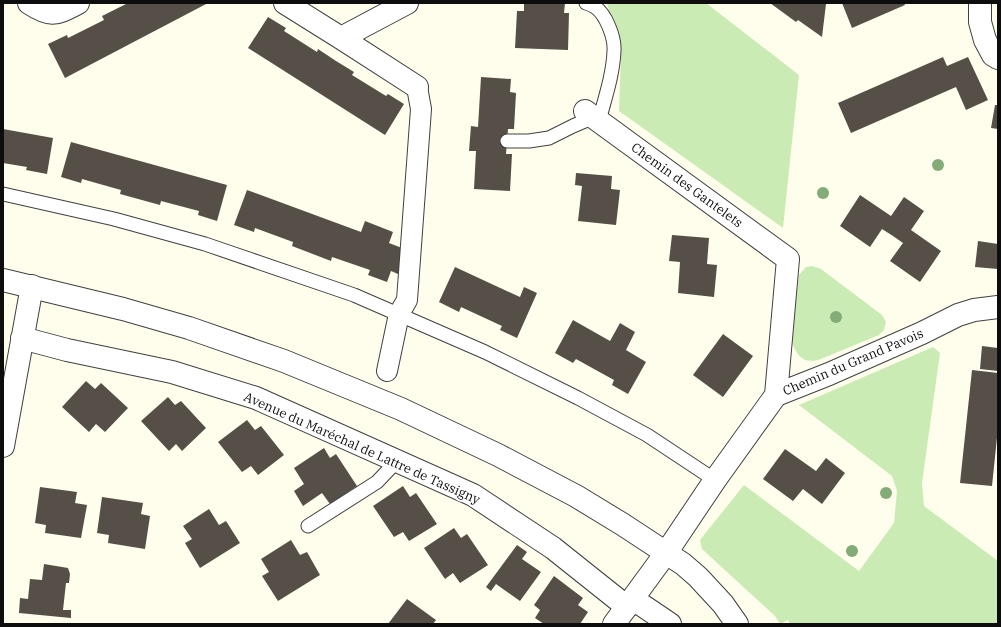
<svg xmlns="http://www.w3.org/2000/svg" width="1001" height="627" font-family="'IBM Plex Serif',serif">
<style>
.green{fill:#caebb4}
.building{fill:#564f48}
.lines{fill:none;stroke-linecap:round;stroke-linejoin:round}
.service-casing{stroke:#404040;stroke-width:15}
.pedestrian-casing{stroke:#404040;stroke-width:22}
.minor-casing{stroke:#404040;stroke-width:24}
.tertiary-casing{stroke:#404040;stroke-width:24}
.service{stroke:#fff;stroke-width:13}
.pedestrian{stroke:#fff;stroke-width:20}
.minor{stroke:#fff;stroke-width:22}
.tertiary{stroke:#fff;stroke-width:22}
.tree{fill:#84ac78}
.labels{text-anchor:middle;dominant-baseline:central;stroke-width:4;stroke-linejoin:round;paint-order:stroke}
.street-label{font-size:13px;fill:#0d0d0d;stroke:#fff}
</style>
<rect width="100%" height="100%" fill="#fffeec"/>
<!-- green -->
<path class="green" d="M607,3H706L799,75L783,228L619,111L621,56Z
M812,266L821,269L882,315L886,322L884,330L879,335L821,359C803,365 797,356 791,340L799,275L806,267Z
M933,347L940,353L922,483L924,506L998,561V624H790L788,620L780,624L775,616L702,549L700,540L744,485L859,571L894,523L897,491L892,476L799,405Z"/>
<!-- building -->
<path class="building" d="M128,3H208L65,78L48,44L67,35L68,38L104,20L102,16Z
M524,3H565L564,13H569L568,50L515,48L517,11H524Z
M770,3H825L826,4L822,37L798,20L796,22Z
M842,3H904L905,5L852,28Z
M268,17L286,28L284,31L317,52L318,49L336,61L354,72L352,75L386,96L388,94L404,104L385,135L248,48Z
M943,57L947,66L968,57L988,100L966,110L956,87L851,133L838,103Z
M481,77L511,79L510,92L516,93L514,129H508L506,154H512L510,191L474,189L476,151H469L471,126L478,127Z
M995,105H998V129L991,128Z
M3,129L53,138L47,174L26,170L27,167L3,163Z
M71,142L227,185L217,221L198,215L199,211L161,201L160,205L120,194L121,190L82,179L81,183L61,177Z
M576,173L612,176L611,189L620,190L616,225L578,221L582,186L575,185Z
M247,190L361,232L365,221L393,232L389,243L407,250L398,274L391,271L387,282L368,275L370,270L332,257L331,261L292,246L293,242L255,228L254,232L234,225Z
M860,195L891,216L904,197L924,211L911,230L941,251L920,282L890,261L903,243L893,236L882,229L870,247L840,226Z
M672,235L709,238L707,264L717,265L714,297L678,293L680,262L669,261Z
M978,241L998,244V269L975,267Z
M455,267L520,297L524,287L537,293L517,338L500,330L502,326L461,307L459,312L439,302Z
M573,320L610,341L620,323L635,332L626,350L646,362L628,394L612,385L614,380L594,369L576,359L573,363L555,353Z
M723,334L753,356L723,397L693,375Z
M982,346L998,348V371L980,369Z
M972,370L998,373V428L992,486L960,483Z
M86,381L95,389L101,383L128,408L105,432L96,424L89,432L62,407Z
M168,397L175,405L181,401L206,428L182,451L176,444L169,451L141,421Z
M247,420L255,430L261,426L284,455L258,475L251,466L242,472L218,442Z
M324,448L330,458L336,454L357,486L330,504L322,493L303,506L294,491L304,484L294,468Z
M785,449L816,471L826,458L845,473L822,504L803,489L793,501L763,479Z
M403,486L410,497L416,493L437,524L409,541L403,532L394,537L373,506Z
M40,487L77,492L75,503L87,505L81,538L45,533L46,525L35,523Z
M102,497L143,503L141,514L150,516L145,549L108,543L109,535L97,533Z
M209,509L219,525L226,521L240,543L200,568L185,543L192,539L183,526Z
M454,528L461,538L467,534L488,565L460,583L453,573L445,579L424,548Z
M291,540L300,555L307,552L320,575L278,601L262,576L269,572L261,559Z
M517,545L527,552L522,559L541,572L520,601L496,584L491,591L486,587Z
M44,564L68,568L70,574L69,583H66L63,610H71V618L19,613L20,598L28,599L30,579L42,580Z
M554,576L583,598L578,605L588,612L580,624H544L535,618L540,610L534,605Z
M407,599L436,620L433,624H388Z"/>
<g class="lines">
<!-- service casing -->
<g class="service-casing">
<path id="service" d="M586,3C589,4 592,5 595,7C606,14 615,38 614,51C613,75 605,98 599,121
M507,141H529L549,138L573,126L594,117
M3,194L114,219L205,244L354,295L485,352L578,398L647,435L715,480
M308,526L377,482L397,461"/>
</g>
<!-- pedestrian casing -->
<g class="pedestrian-casing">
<path id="pedestrian" d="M387,371L399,314L407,300L421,109L417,87"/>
</g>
<!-- minor casing -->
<g class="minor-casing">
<path id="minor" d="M29,3C52,18 56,14 78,3
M285,3L341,38L417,87
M980,3V22L985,40L993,55L998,58
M341,38L407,3
M585,111L788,259L776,395
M22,338L67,350L172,372L256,398L473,495L553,548L627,607
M3,446L32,286
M633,599L670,624
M614,624L666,553L715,480L776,395L829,374L922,333L958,315L974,310L998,307"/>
</g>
<!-- tertiary casing -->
<g class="tertiary-casing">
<path id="tertiary" d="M3,280L123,309L189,328L284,361L401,409L498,455L576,496L622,524L683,564L698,577L723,604L737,624"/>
</g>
<!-- service -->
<use href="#service" class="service"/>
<!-- pedestrian -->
<use href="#pedestrian" class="pedestrian"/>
<!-- minor -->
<use href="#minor" class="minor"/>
<!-- tertiary -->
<use href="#tertiary" class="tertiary"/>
</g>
<!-- trees -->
<g class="tree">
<circle cx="938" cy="165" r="6"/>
<circle cx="823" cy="193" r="6"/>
<circle cx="836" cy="317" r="6"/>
<circle cx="886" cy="493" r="6"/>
<circle cx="852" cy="551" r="6"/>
</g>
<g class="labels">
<!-- street labels -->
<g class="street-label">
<text transform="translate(687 185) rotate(36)">Chemin des Gantelets</text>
<text transform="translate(853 362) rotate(-23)">Chemin du Grand Pavois</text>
<text transform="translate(362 448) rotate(24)">Avenue du Maréchal de Lattre de Tassigny</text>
</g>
</g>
<!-- border -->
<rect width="1001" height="627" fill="none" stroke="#0d0d0d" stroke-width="8"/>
</svg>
